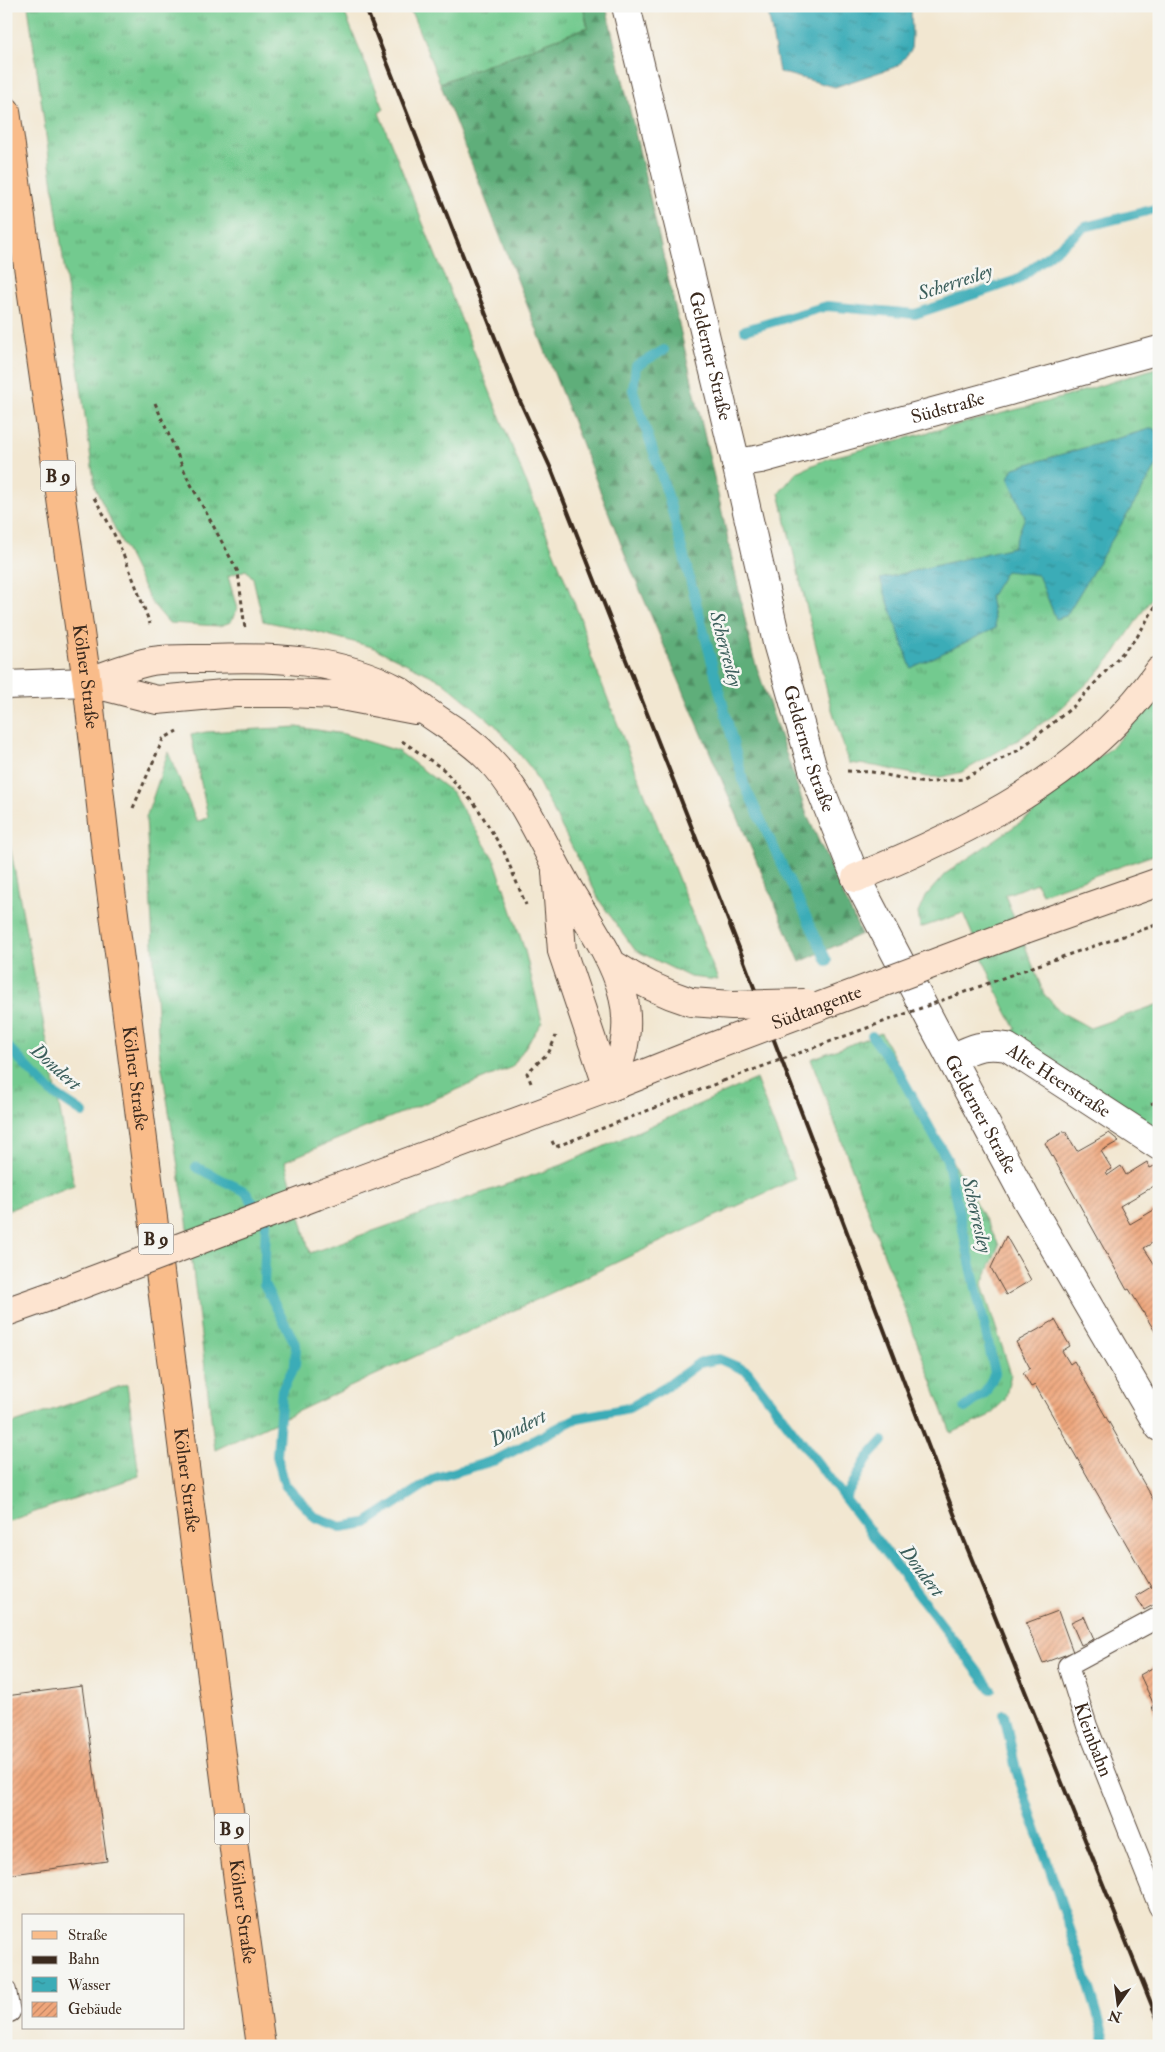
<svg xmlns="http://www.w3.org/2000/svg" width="1165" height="2052" font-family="'IM FELL Double Pica',serif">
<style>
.grass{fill:url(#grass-tufts);stroke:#577a56}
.forest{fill:url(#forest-firs);stroke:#4c6c4c}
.water{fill:url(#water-ripples);stroke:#3b6b6a}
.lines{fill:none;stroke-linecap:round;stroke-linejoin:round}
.stream{stroke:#3bacb7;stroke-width:10}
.building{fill:url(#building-hatch)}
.lane-casing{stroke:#564639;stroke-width:22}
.street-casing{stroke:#564639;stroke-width:30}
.secondary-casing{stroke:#564639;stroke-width:30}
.primary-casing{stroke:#564639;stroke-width:30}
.path{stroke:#564639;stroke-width:3;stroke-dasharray:4 4;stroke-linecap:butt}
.lane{stroke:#fff;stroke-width:20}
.street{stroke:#fff;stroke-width:28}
.secondary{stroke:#fde4d0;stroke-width:28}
.primary{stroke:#f9bc8a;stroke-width:28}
.rail{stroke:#3b2a1e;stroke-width:4}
.secondary-bridge-casing{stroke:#564639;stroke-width:30;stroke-linecap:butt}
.path-bridge{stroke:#564639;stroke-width:3;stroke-dasharray:4 4;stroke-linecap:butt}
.secondary-bridge{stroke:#fde4d0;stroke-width:28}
.labels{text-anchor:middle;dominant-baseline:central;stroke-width:5;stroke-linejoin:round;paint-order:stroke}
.shield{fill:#f6f6f2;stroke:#73675e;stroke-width:1}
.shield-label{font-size:18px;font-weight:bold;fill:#3b2a1e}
.street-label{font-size:19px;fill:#3b2a1e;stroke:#f6f6f2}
.water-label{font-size:20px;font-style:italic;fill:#3b5e5b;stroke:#f6f6f2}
</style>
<defs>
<pattern id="grass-tufts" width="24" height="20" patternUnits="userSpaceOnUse" patternTransform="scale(1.25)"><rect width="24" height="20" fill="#73ca8f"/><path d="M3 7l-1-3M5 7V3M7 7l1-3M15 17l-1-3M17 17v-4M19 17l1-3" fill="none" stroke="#60a474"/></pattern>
<pattern id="forest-firs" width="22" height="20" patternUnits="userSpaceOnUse" patternTransform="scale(1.25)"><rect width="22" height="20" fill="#5eae7a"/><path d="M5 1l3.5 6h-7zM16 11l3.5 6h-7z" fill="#4f8e63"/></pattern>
<pattern id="water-ripples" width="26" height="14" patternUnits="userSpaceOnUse" patternTransform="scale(1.25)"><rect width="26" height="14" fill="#3bacb7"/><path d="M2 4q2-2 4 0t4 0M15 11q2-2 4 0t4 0" fill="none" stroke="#338c94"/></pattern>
<pattern id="building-hatch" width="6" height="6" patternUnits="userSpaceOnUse" patternTransform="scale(1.25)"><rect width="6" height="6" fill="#efa67b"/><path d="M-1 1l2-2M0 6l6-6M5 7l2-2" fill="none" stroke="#c38764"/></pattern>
</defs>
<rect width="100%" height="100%" fill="#f6f6f2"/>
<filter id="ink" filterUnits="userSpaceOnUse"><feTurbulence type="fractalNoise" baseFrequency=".02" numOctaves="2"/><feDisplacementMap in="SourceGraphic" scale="10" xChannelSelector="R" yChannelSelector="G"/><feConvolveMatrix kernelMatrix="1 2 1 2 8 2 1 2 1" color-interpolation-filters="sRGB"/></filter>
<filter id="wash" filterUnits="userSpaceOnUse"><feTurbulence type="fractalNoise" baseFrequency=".0096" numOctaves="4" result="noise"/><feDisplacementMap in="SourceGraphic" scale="20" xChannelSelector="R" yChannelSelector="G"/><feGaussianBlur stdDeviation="1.12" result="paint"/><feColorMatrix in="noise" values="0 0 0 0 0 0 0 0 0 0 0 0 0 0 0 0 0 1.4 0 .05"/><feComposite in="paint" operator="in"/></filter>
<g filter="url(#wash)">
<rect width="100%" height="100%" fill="#f2e7d1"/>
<!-- grass -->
<path class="grass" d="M28,6H342L384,109L379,113L581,620L591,656L718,980L690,977L635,950L601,903L531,768L495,725L442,681L372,647L317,632L263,621L253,578L246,570L228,576L237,609L231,622L219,626L169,623L151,602L95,488Z
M409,6H583L588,27L440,83Z
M1159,367V587L1115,653L1095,676L1055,714L1018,740L962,772L941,777H927L875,766L849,763L829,700L779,493L797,472L829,458L1061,398Z
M1159,695V853L1042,894L1036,883L1005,895L1044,994L1061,1012L1090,1028L1159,1004V1135L1004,1037L1016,1029L1003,1005L963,913L920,928L918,913L925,897L945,874L1031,815L1057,791L1111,748Z
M297,727L344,734L398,751L452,792L495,861L525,951L542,1022L512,1067L285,1161L310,1253L562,1165L756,1079L795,1179L215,1450L187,1221L159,1050L146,818L168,752L197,822L208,817L191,735L206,732Z
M6,825L74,1185L6,1211Z
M881,1033L999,1245L982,1285L1011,1374L1005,1400L986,1418L951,1433L811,1059Z
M127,1384L139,1476L6,1522V1426Z"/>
<!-- forest -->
<path class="forest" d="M583,6H606L720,503L753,656L807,815L861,934L800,962L628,562L440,83L588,27Z"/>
<!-- water -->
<path class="water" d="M767,6H911L912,35L911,50L898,66L835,87L779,72Z
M1153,428L1159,434V462L1066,616L1056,619L1038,575L1006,571L990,597L996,628L911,668L880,579L1013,547L1025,517L1008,477L1014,468Z"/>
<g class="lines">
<!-- stream -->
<path class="stream" d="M745,330L827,306L915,314L1017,280L1085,227L1159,208
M664,350L636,366L633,390L668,496L744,784L827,961
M872,1036L898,1071L947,1159L995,1373L985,1393L965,1408
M6,1045L51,1092L83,1113
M196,1167L246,1192L266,1222L264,1284L296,1345L295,1365L282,1390L277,1456L285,1485L315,1517L341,1527L366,1523L435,1478L496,1460L577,1418L629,1408L666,1387L699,1363L719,1359L747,1371L991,1689
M845,1498L867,1459L883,1441
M1004,1714L1016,1770L1085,1973L1107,2046"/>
</g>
<g id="blocks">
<!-- building -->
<path class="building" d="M1065,1131L1077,1151L1109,1133L1119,1141L1101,1151L1112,1169L1106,1172L1108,1175L1121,1166L1126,1175L1147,1162L1150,1168L1159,1164V1183L1120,1206L1130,1224L1159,1207V1239L1144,1248L1159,1271V1338L1129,1289L1127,1290L1045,1143Z
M1006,1236L1031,1280L1006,1295L991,1268Z
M1055,1320L1070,1346L1062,1351L1070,1364L1074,1361L1159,1510V1602L1144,1610L1136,1596L1151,1587L1035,1385L1031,1387L1023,1373L1030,1368L1016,1342Z
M1058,1611L1073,1652L1043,1663L1026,1623Z
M1084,1616L1094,1639L1081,1645L1071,1622Z
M1159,1664V1729L1152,1706L1154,1705L1140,1675Z
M82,1686L107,1861L6,1875V1696Z"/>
</g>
</g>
<g filter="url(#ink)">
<use href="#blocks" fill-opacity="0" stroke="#564639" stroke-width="1"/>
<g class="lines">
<!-- lane casing -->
<g class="lane-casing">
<g id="lane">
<path id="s1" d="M1159,1617L1068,1666L1087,1726L1159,1907"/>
<path d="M6,1991L10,2012H6"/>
</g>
</g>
<!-- street casing -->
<g class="street-casing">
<g id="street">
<path id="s2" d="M626,6L736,463L777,643L814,773L856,878L933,1025L1026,1199L1159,1427"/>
<path id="s3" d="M736,463L761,459L1159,350"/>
<path d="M6,685L87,682"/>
<path id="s4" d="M952,1058C973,1048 983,1043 1007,1047L1159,1146"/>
</g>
</g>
<!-- secondary casing -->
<g class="secondary-casing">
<path id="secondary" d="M87,682C108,675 131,665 152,661C170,658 191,659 209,659C273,656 340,659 398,690C408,696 417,705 427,712C448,727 470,739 488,758C525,796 545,850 572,895C612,960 650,1011 608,1088
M87,682L157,700L235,693H287L336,695L415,710
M556,872L562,951L608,1088
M856,878C970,831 1086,775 1159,671
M1025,929L1159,882
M614,965C638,981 663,993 691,1002
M316,1196L608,1088L709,1048
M6,1312L51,1296"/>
</g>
<!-- primary casing -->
<g class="primary-casing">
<g id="primary">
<path id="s5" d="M6,111L87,682L108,867L238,1880L261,2046"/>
</g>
</g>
<!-- path -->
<path class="path" d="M155,403L187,477L238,572L245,629
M94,498C119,537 134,581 150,624
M402,741L443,769L477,807L504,852L526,905
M847,771L872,772L924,783L963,779L1019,750L1074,706L1137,637L1159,600
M133,808L163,739L177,731
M1038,965L1159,924
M531,1083L527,1073L549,1052L556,1036
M1151,1104L1159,1100
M552,1141L555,1147L723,1081"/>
<!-- lane -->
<use href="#lane" class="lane"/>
<!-- street -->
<use href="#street" class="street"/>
<!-- secondary -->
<use href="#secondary" class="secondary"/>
<!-- primary -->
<use href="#primary" class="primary"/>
<!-- rail -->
<path class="rail" d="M365,6L519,399L552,471L739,948L964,1540L1159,2023"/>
<!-- secondary-bridge casing -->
<g class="secondary-bridge-casing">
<g id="secondary-bridge">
<path d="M691,1002L732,1005L805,1003"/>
<path id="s6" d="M709,1048L1025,929"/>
<path d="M51,1296L316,1196"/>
</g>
</g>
<!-- path-bridge -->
<path class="path-bridge" d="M723,1081L1038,965"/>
<!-- secondary-bridge -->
<use href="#secondary-bridge" class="secondary-bridge"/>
</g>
</g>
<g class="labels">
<!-- shield labels -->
<g class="shield">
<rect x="40.5" y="460.5" width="35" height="31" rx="4"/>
<rect x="138.5" y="1223.5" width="35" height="31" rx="4"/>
<rect x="214.5" y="1813.5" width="35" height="31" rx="4"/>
</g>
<g class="shield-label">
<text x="58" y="476">B 9</text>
<text x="156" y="1239">B 9</text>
<text x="232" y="1829">B 9</text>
</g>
<!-- street labels -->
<g class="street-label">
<text stroke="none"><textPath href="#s2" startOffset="360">Gelderner Straße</textPath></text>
<text stroke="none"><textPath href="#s3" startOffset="219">Südstraße</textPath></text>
<text stroke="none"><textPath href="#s5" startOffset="571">Kölner Straße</textPath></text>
<text stroke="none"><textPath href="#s2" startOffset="765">Gelderner Straße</textPath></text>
<text stroke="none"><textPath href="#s6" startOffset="115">Südtangente</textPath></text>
<text stroke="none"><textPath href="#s5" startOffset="976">Kölner Straße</textPath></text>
<text stroke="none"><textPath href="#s4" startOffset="119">Alte Heerstraße</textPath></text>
<text stroke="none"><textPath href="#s2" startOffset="1170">Gelderner Straße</textPath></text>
<text stroke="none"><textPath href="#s5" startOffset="1381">Kölner Straße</textPath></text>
<text stroke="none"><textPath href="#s1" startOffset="181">Kleinbahn</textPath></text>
<text stroke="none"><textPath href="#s5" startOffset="1816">Kölner Straße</textPath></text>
</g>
<!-- water labels -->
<g class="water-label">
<text transform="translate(955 282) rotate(-18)">Scherresley</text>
<text transform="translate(726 649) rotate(75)">Scherresley</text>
<text transform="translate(56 1067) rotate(42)">Dondert</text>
<text transform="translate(977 1215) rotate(77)">Scherresley</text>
<text transform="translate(518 1428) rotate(-26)">Dondert</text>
<text transform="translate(922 1571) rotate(53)">Dondert</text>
</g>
</g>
<!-- margin -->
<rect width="1165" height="2052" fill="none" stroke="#f6f6f2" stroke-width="25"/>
<!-- legend -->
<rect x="22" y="1914" width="162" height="115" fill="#f6f6f2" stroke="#aba49d"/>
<rect x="32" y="1931" width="25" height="8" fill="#f9bc8a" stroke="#aba49d"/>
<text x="68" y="1940" font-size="15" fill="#3b2a1e">Straße</text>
<rect x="32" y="1956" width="25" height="8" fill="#3b2a1e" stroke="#aba49d"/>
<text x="68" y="1964" font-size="15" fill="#3b2a1e">Bahn</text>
<rect x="32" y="1977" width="25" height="15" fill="url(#water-ripples)" stroke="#aba49d"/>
<text x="68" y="1990" font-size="15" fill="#3b2a1e">Wasser</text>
<rect x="32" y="2002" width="25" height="15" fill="url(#building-hatch)" stroke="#aba49d"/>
<text x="68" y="2014" font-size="15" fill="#3b2a1e">Gebäude</text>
<!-- north arrow -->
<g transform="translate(1118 2004) rotate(194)" stroke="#f6f6f2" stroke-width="4" paint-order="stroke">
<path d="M0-4L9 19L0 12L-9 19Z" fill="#3b2a1e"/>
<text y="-8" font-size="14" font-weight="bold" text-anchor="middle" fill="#3b2a1e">N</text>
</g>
</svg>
